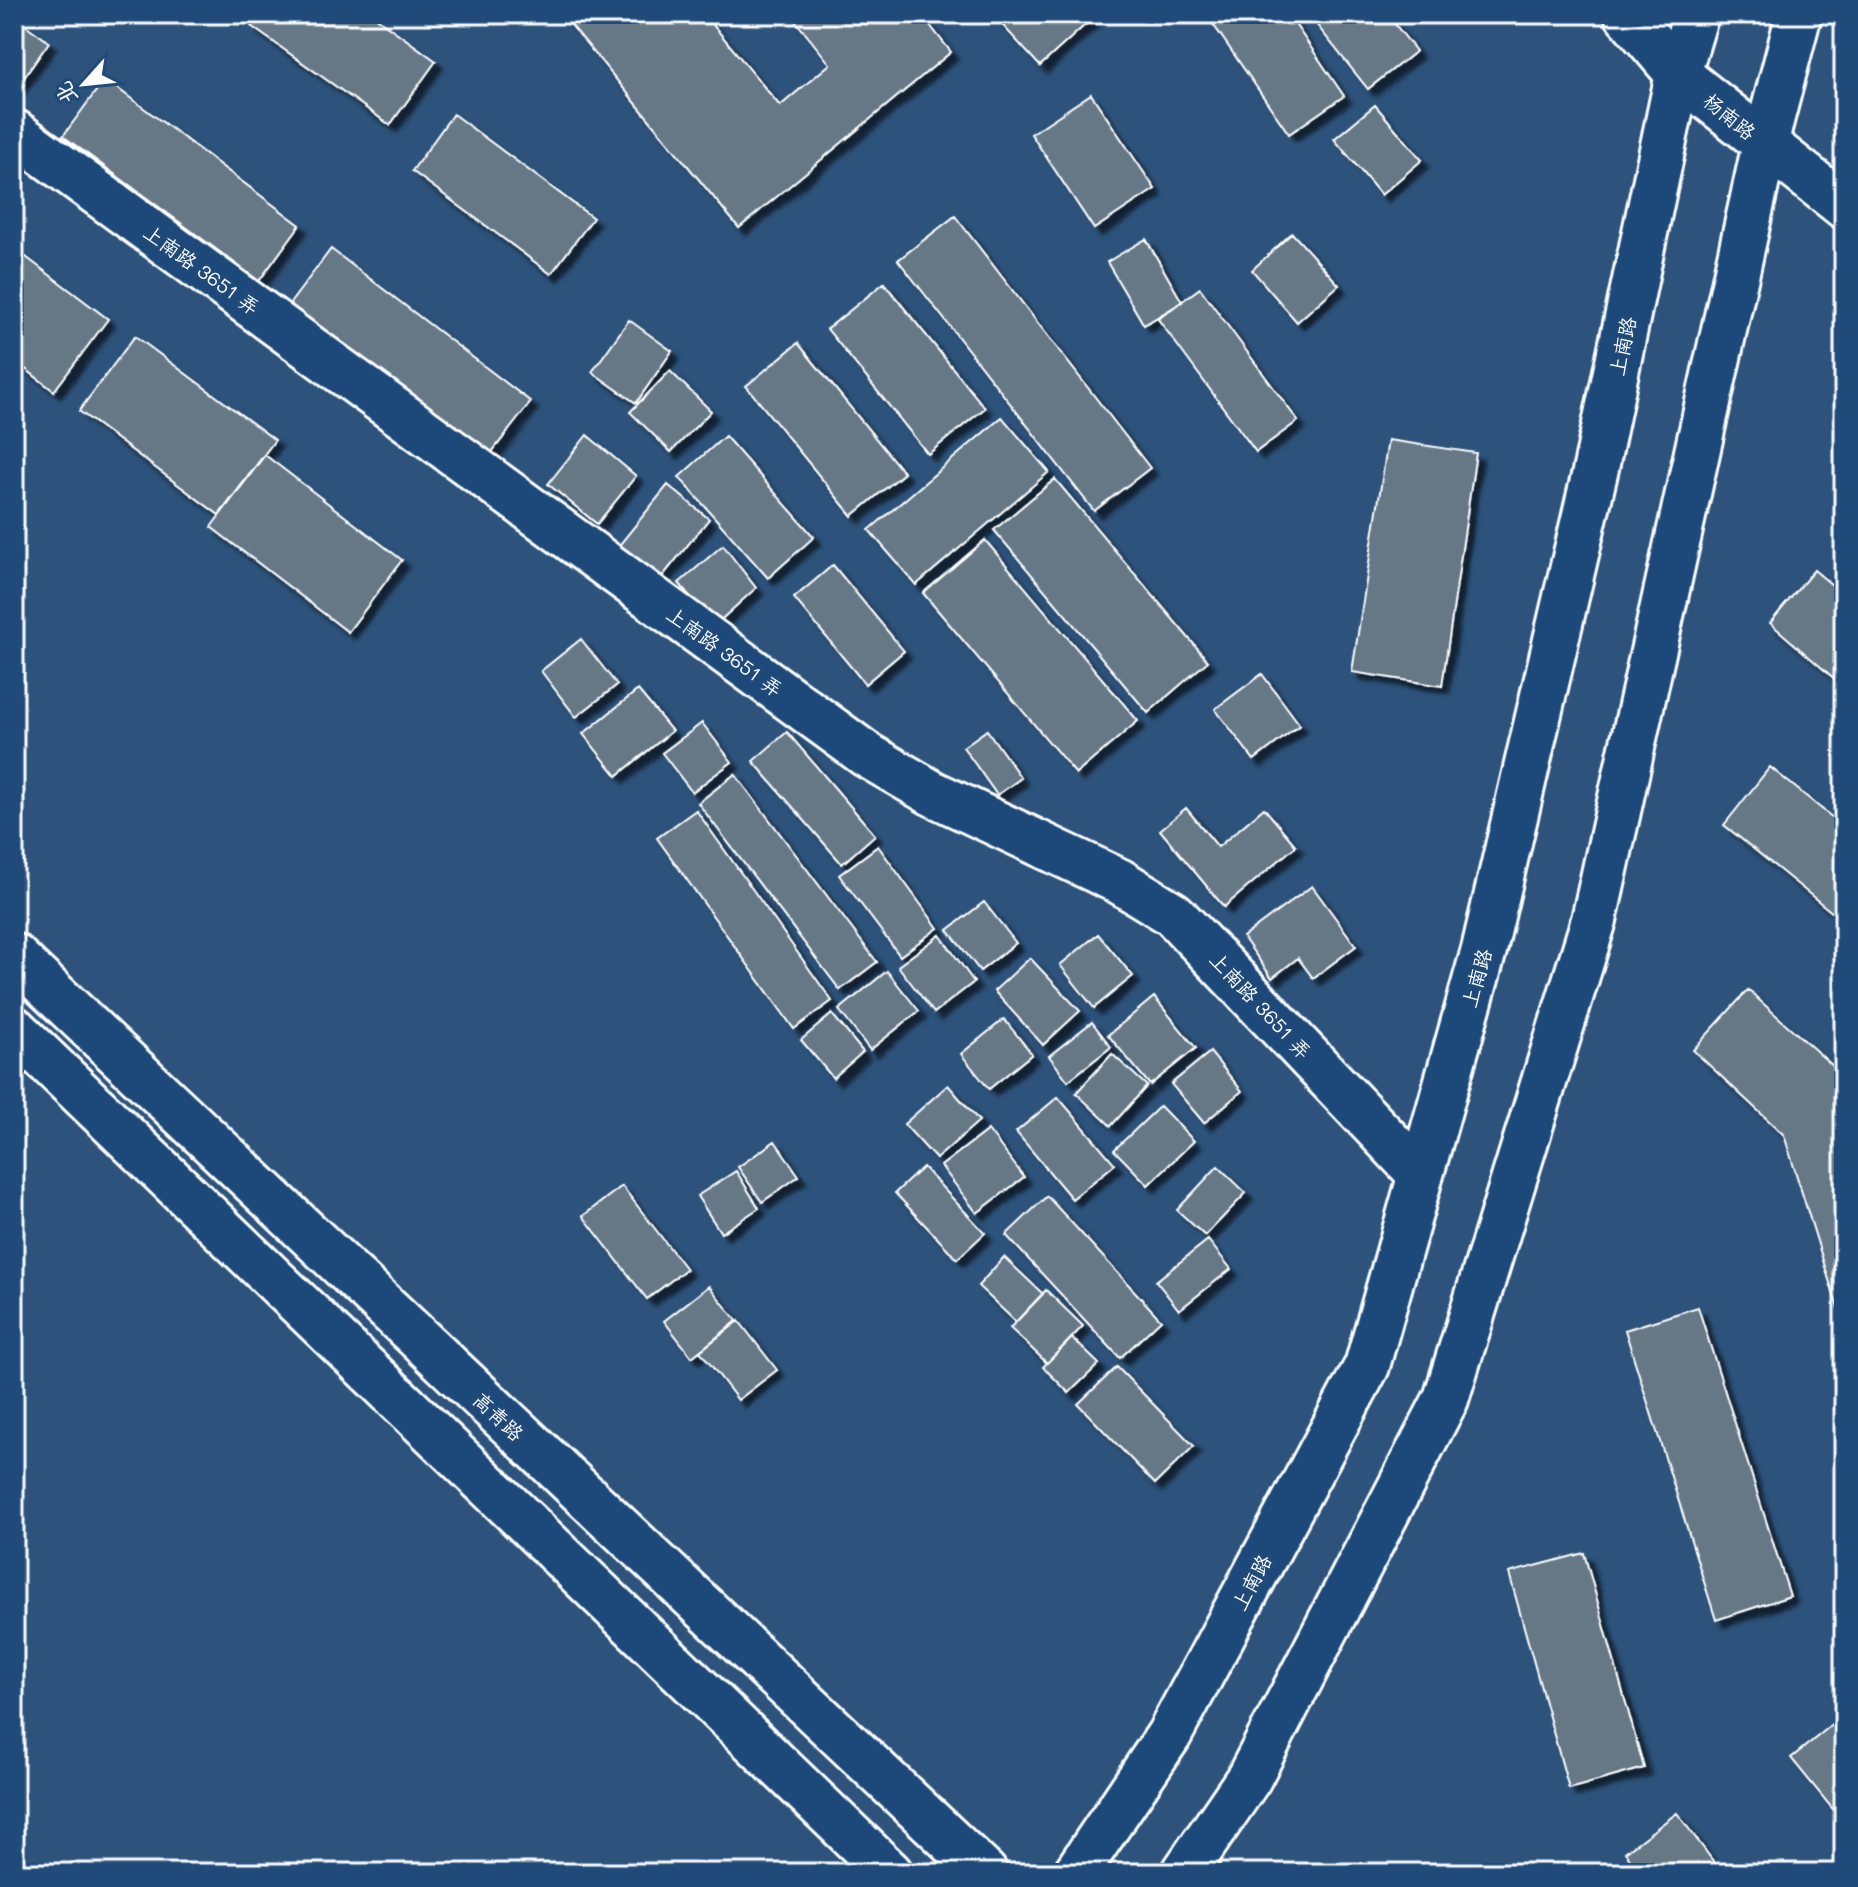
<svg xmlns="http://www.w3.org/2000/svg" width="1858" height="1887" font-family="Mali,'LXGW WenKai TC',sans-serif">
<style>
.building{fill:#667886;stroke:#fff;stroke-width:2;filter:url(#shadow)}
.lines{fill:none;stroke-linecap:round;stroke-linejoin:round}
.minor-casing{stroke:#fff;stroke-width:50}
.secondary-casing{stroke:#fff;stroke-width:50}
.primary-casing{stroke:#fff;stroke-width:50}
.minor{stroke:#1f4a7a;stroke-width:44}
.secondary{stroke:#1f4a7a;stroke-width:44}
.primary{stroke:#1f4a7a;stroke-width:44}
.labels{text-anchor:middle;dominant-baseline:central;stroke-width:6;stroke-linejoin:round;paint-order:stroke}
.street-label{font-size:20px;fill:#fff;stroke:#1f4a7a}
</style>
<defs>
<filter id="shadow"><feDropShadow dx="7" dy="7" stdDeviation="2" flood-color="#0009"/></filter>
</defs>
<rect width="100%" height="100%" fill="#2d537c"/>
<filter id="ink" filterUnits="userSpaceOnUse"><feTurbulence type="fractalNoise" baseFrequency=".0125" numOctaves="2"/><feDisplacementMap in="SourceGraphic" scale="16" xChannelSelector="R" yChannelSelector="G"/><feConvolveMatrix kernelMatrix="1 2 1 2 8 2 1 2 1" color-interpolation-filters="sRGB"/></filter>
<g filter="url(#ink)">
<!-- building -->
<path class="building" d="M259,14H371L436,61L390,125L251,26Z
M562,14H704L780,106L830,64L790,14H921L951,52L739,228Z
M999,14H1097L1040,66L995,17Z
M1206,14H1288L1344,96L1289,134Z
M1308,14H1387L1416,51L1368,89Z
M14,17L49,42L14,92Z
M105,79L300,225L259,281L63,136Z
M1091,94L1155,189L1094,229L1031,134Z
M1375,105L1422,160L1381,195L1334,139Z
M453,114L593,218L551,274L412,171Z
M955,216L1150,468L1094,511L898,260Z
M1292,233L1339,285L1297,322L1252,270Z
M1146,239L1182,302L1144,325L1107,262Z
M14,248L108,319L54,391L14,360Z
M331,249L531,402L484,462L285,310Z
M884,283L985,408L928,454L827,329Z
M1200,288L1298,421L1256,452L1158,319Z
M629,320L672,351L636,403L592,372Z
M135,336L275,440L219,515L79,411Z
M798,343L904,473L852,516L746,386Z
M670,371L711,411L671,452L630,412Z
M1002,417L1049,472L916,585L869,530Z
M587,435L636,476L597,524L548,484Z
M725,436L814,537L768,578L679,477Z
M1388,440L1476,453L1442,686L1352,672Z
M265,455L402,560L348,632L211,527Z
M1055,479L1208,661L1148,713L994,530Z
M668,485L709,519L653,588L612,554Z
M985,540L1138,721L1076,774L923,593Z
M723,545L756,588L714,626L679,583Z
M833,565L904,651L865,684L794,598Z
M1814,570L1844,595V687L1770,623Z
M581,639L617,685L576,717L541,671Z
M1262,674L1300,725L1254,760L1215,709Z
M638,690L672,731L617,776L583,734Z
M702,723L732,762L692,792L662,753Z
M987,730L1021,778L997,795L963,747Z
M787,732L875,835L842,864L753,761Z
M1770,767L1844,827V922L1724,825Z
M735,774L877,962L840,990L698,803Z
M1186,808L1218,847L1264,808L1296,846L1224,907L1160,830Z
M696,810L832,1001L794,1029L657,838Z
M878,846L938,928L900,956L839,875Z
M1312,886L1356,946L1313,978L1298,958L1272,978L1243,937Z
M984,902L1016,943L980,971L948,930Z
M1098,934L1133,976L1094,1008L1060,965Z
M940,935L974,982L934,1013L898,966Z
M1030,958L1080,1011L1043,1045L994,991Z
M887,971L919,1011L870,1050L839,1010Z
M1748,990L1844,1076V1328L1784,1135L1693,1050Z
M1154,997L1196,1048L1150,1085L1108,1035Z
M832,1014L863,1052L833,1078L801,1040Z
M1004,1019L1032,1054L989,1089L961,1054Z
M1092,1022L1111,1047L1068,1081L1049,1056Z
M1210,1052L1242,1091L1204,1123L1171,1084Z
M1112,1054L1147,1086L1111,1126L1076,1093Z
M948,1085L979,1121L936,1159L904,1124Z
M1058,1097L1115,1164L1072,1199L1016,1132Z
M1160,1106L1194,1141L1148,1185L1114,1150Z
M988,1130L1024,1177L977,1213L941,1166Z
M775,1141L799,1176L762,1202L738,1167Z
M1218,1166L1246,1193L1205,1236L1177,1210Z
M923,1167L985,1233L957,1259L895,1193Z
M736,1171L759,1208L721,1233L697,1196Z
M622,1186L686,1269L647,1299L583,1216Z
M1047,1196L1161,1320L1120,1358L1006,1235Z
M1208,1240L1231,1269L1179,1310L1156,1281Z
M1004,1257L1043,1294L1016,1322L978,1286Z
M709,1286L737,1321L692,1357L664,1321Z
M1046,1290L1083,1326L1047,1363L1010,1328Z
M1698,1307L1790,1596L1716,1620L1625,1330Z
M739,1321L777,1370L738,1400L700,1351Z
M1072,1338L1099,1364L1069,1393L1043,1367Z
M1117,1367L1194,1446L1155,1484L1078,1404Z
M1584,1553L1644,1768L1569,1789L1509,1573Z
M1844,1715V1823L1791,1758Z
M1677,1813L1722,1873H1641L1625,1852Z"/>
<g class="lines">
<!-- minor casing -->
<g class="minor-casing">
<path id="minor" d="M1627,14L1678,74L1844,206
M14,132L867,755L932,793L1119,881L1173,914L1420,1174"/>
</g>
<!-- secondary casing -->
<g class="secondary-casing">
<path id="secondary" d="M14,956L985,1873
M14,1029L890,1873"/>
</g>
<!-- primary casing -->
<g class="primary-casing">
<path id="primary" d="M1076,1873L1169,1735L1367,1366L1484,950L1596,468L1678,74L1696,14
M1184,1873L1249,1778L1446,1399L1594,920L1765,144L1799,14"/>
</g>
<!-- minor -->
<use href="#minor" class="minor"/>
<!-- secondary -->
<use href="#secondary" class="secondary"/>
<!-- primary -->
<use href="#primary" class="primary"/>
</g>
</g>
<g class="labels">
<!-- street labels -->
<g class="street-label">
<text transform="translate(1730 116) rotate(39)">杨南路</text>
<text transform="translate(202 269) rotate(36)">上南路 3651 弄</text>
<text transform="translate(1622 346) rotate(-78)">上南路</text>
<text transform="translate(725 651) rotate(36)">上南路 3651 弄</text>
<text transform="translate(1476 978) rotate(-74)">上南路</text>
<text transform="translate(1261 1005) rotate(47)">上南路 3651 弄</text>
<text transform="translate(499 1416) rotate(43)">高青路</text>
<text transform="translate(1251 1582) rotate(-62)">上南路</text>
</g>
</g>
<!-- margin -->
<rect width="1858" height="1887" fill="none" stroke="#1f4a7a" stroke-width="48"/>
<rect x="24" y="24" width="1810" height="1839" fill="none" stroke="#fff" stroke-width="3" filter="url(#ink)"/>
<!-- north arrow -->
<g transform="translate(84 84) rotate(243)" stroke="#1f4a7a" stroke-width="6" paint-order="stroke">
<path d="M0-6L14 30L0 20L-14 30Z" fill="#ffffff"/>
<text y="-12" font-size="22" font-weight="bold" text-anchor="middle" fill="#ffffff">北</text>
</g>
</svg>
